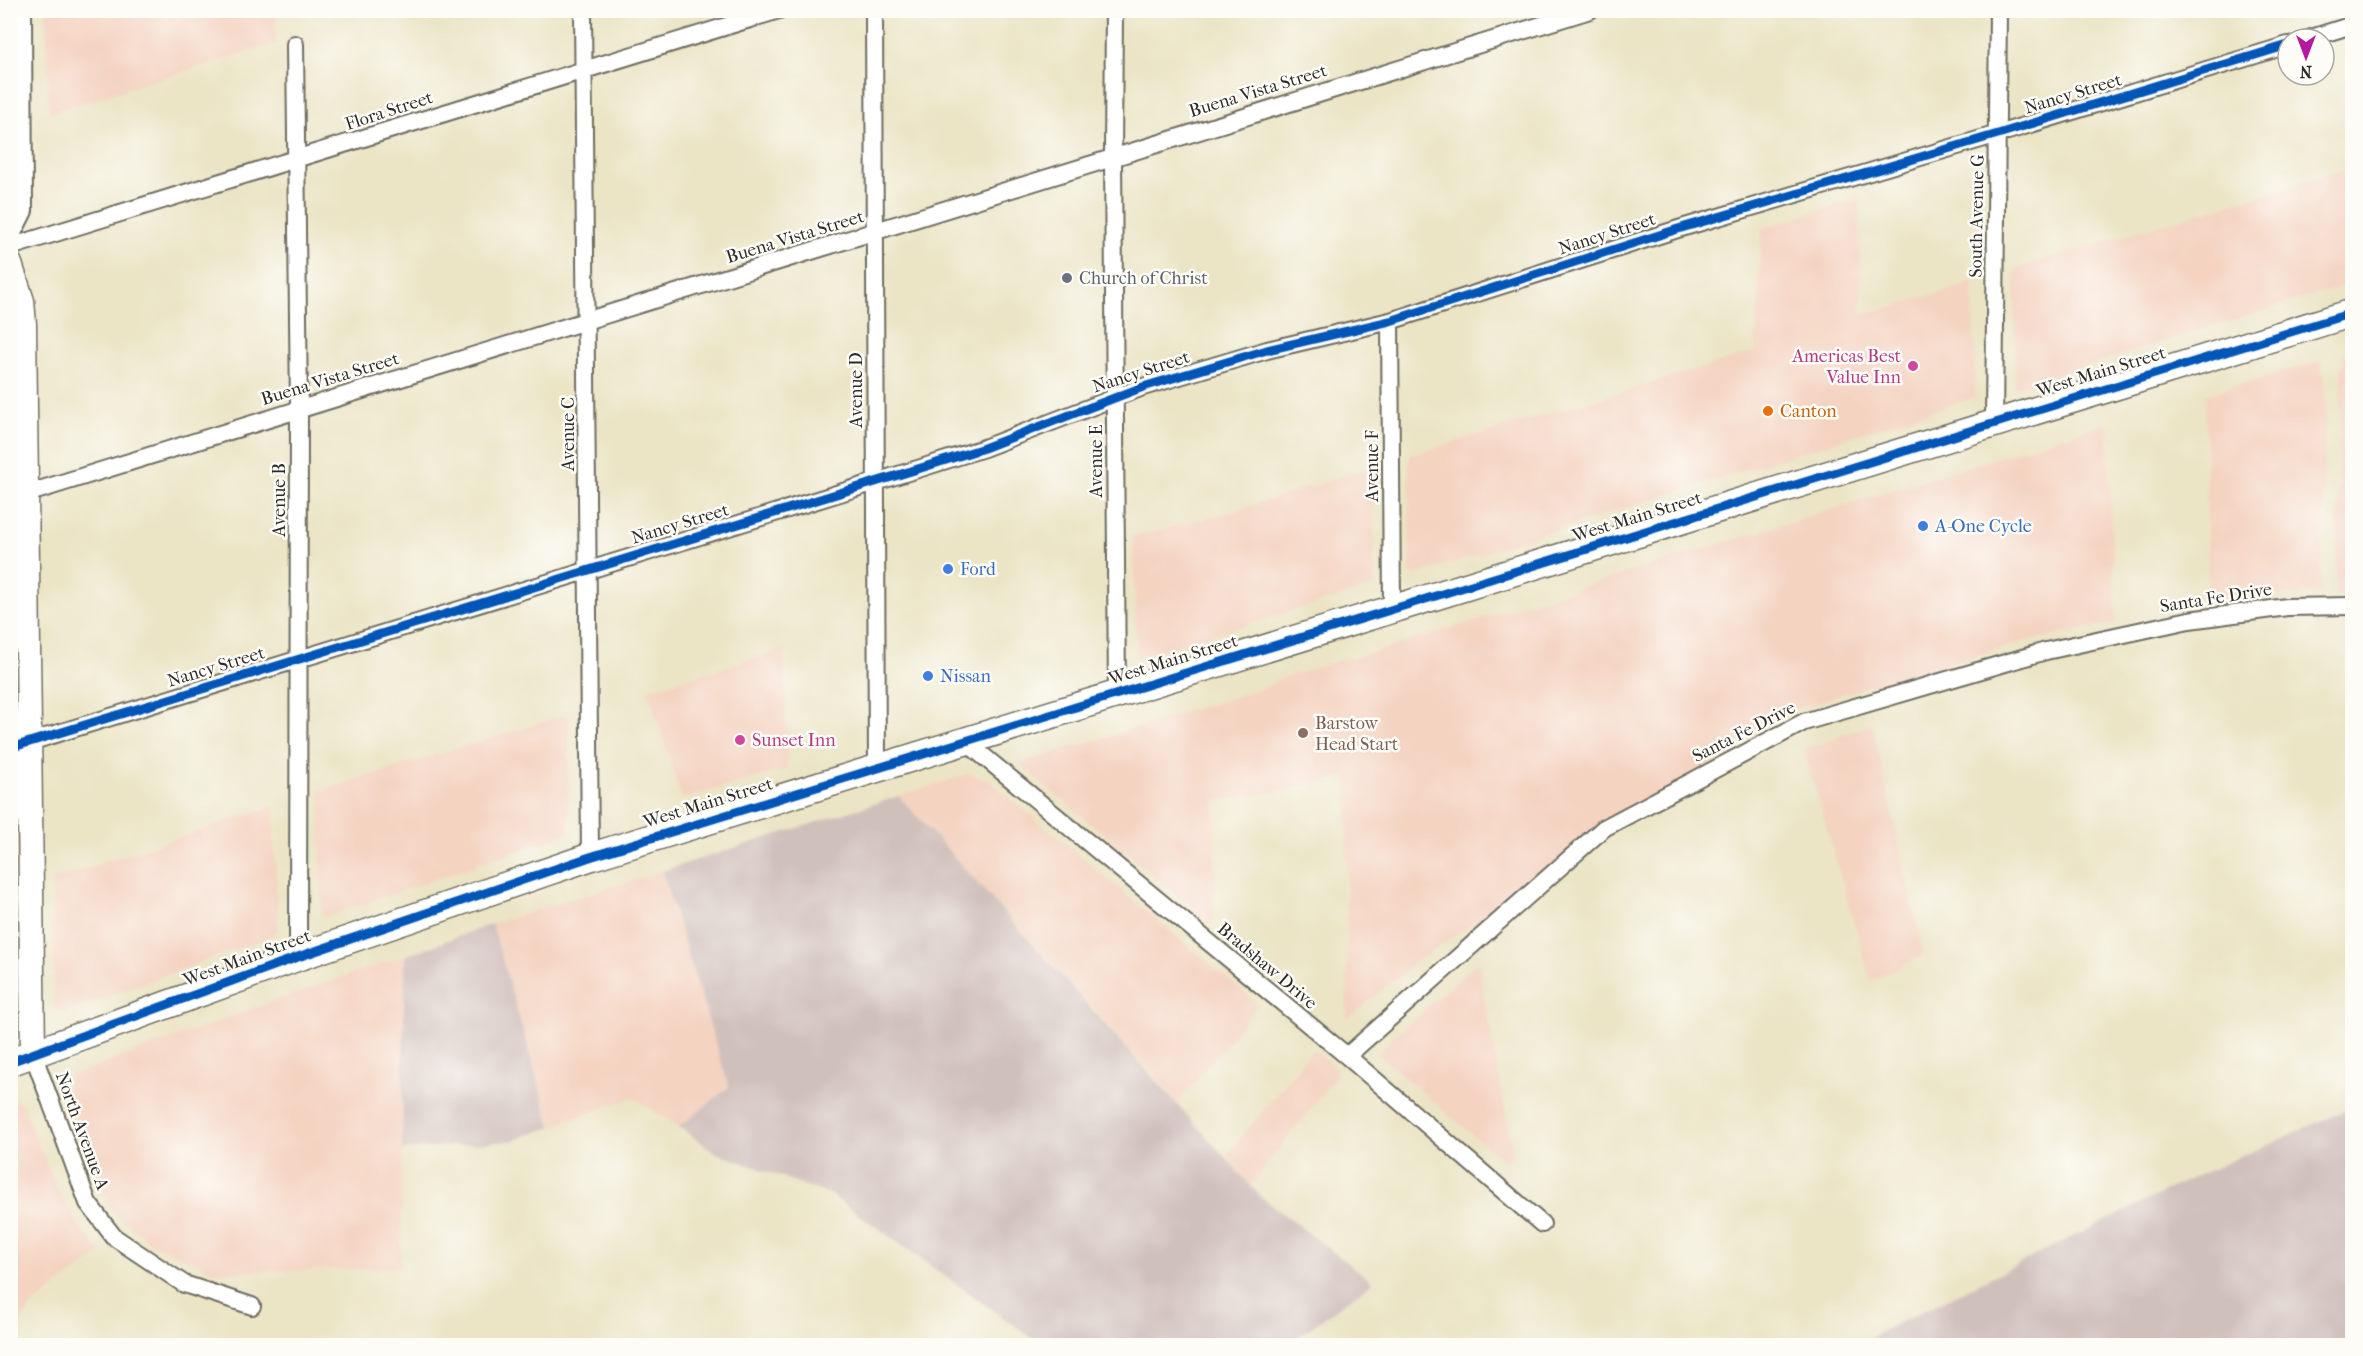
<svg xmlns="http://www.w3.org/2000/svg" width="2363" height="1356" font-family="'IM FELL French Canon',serif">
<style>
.built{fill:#f4d3c1}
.industrial{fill:#d0c0bc}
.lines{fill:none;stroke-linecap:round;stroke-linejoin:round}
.street-casing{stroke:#6e6c61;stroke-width:20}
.secondary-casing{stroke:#6e6c61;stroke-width:27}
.primary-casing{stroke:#6e6c61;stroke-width:30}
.street{stroke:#fff;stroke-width:16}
.secondary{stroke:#fff;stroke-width:24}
.primary{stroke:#fff;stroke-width:27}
.cycleway-casing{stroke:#fdfcf7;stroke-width:13}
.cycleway{stroke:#0057b8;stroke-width:9}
.worship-dot{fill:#6b7280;stroke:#fdfcf7;stroke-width:2}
.hotel-dot{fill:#d1479c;stroke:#fdfcf7;stroke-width:2}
.food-dot{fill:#e8710a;stroke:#fdfcf7;stroke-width:2}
.shop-dot{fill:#3f7fe0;stroke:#fdfcf7;stroke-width:2}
.education-dot{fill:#8d6e63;stroke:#fdfcf7;stroke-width:2}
.labels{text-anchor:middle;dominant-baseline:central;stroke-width:5;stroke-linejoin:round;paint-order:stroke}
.street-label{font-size:18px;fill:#2b2b2b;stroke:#fdfcf7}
.worship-label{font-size:18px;fill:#5b616d;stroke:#fdfcf7;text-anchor:start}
.hotel-label{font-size:18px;fill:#b23c85;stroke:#fdfcf7;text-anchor:end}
.food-label{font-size:18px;fill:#c56008;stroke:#fdfcf7;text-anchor:start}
.shop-label{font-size:18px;fill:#366cbe;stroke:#fdfcf7;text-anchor:start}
.education-label{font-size:18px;fill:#785e54;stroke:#fdfcf7;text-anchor:start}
</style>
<rect width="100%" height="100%" fill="#fdfcf7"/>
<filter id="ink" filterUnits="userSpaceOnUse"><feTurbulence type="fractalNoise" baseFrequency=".0167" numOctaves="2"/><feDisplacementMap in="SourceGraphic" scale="12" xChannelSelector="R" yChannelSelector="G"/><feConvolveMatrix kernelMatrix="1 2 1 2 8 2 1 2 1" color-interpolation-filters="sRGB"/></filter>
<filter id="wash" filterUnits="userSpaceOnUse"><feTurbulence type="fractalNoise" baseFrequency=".008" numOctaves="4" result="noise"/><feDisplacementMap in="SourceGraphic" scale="24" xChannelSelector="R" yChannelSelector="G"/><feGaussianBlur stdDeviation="1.35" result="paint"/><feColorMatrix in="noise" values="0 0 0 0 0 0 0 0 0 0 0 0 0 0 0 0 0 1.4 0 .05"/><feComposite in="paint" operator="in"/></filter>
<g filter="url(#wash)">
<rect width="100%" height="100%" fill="#ebe4c5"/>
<!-- built -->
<path class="built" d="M46,11H276V43L49,113Z
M2352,167V283L2015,388V269Z
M1860,198L1861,316L1967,285L1973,281L1975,397L1415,575L1410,573L1409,460L1411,455L1755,352L1762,228Z
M2352,351V594L2335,595L2342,354Z
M2320,361L2326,387L2321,592L2208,601L2205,395Z
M2107,423L2116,623L2027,641L1885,681L1785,713L1762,723L1761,730L1417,961L1347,1019V776L1260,795L1215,801L1214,920L1208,921L1019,764L1257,690L1269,686L1276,680L1347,658L1352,659Z
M1373,467L1375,586L1137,658L1133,537L1230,512Z
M785,649L787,769L682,799L648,690Z
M565,715L569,718V833L325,917L322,913L320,791Z
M1872,724L1924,955L1871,981L1804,750Z
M969,774L991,782L1258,1004L1178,1103L899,796Z
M273,806L278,929L272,936L60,1014L54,1009L52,880Z
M662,871L729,1088L679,1127L632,1097L551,1127L492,924Z
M405,956L401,1268L216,1272L150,1243L111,1209L92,1169L66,1090L71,1076L276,1000Z
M1478,962L1513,1154L1505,1162L1376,1053Z
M1313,1049L1335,1068L1336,1076L1251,1185L1226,1156Z
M11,1098L23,1106L56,1186L79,1226L101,1253L31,1306L11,1339Z"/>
<!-- industrial -->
<path class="industrial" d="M899,796L1261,1197L1373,1282L1287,1345H1042L831,1195L716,1153L679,1127L729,1087L662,871Z
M492,924L551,1127L511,1141L402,1150L405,956Z
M2352,1107V1345H1860L1884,1330L2188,1180Z"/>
</g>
<g filter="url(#ink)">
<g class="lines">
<!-- street casing -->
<g class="street-casing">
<path id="street" d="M583,10L590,857
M874,10L877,769
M1114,10L1113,156L1117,695
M2308,39L2352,25
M295,44L299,409L298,957
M10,239L24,211L23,10
M10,247L779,10
M1390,321L1392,610
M1994,422L1998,10
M10,499C537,337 1063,171 1590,10
M965,741L1347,1056L1542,1224
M10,748L921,468L984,448L1143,387L1267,350L1390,321L1678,229L1998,134L2288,45
M33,1054L88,1203L114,1237L184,1284L252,1306
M1347,1056L1604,828L1804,722L2046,651L2189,620L2287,607L2352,606"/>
</g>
<!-- secondary casing -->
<g class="secondary-casing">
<path id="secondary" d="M10,264L22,301L24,324L33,1054"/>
</g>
<!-- primary casing -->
<g class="primary-casing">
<path id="primary" d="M10,1062L298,957L590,857L2352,313"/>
</g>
<!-- street -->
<use href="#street" class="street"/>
<!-- secondary -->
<use href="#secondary" class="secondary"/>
<!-- primary -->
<use href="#primary" class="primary"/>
<!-- cycleway casing -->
<g class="cycleway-casing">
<path id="cycleway" d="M10,748L921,468L984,448L1143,387L1267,350L1390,321L1678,229L1998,134L2288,45
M10,1062L298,957L590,857L2352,313"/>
</g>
<!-- cycleway -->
<use href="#cycleway" class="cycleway"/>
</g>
</g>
<!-- markers -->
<circle class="worship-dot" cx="1067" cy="278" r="6"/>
<g class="hotel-dot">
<circle cx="1913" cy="366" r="6"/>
<circle cx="740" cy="740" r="6"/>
</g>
<circle class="food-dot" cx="1768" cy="411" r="6"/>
<g class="shop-dot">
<circle cx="1923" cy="526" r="6"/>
<circle cx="948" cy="569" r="6"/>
<circle cx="928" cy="676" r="6"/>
</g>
<circle class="education-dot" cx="1303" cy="733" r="6"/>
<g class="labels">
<!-- street labels -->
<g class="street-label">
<text transform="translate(1258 91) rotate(-17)">Buena Vista Street</text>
<text transform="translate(2073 94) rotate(-17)">Nancy Street</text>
<text transform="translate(389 111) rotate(-18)">Flora Street</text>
<text transform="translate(1977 216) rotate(-89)">South Avenue G</text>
<text transform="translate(1607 234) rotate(-18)">Nancy Street</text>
<text transform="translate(795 237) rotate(-17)">Buena Vista Street</text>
<text transform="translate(1141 372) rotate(-18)">Nancy Street</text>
<text transform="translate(2101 372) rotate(-17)">West Main Street</text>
<text transform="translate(330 379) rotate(-17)">Buena Vista Street</text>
<text transform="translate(856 390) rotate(-90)">Avenue D</text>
<text transform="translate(568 434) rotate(-90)">Avenue C</text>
<text transform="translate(1096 461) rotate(-90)">Avenue E</text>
<text transform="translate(1372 466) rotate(-90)">Avenue F</text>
<text transform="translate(279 500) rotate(-90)">Avenue B</text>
<text transform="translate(1637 517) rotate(-17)">West Main Street</text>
<text transform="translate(680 524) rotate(-17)">Nancy Street</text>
<text transform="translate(2216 598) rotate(-9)">Santa Fe Drive</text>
<text transform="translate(1173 660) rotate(-17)">West Main Street</text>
<text transform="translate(216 667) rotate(-17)">Nancy Street</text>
<text transform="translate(1744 732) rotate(-27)">Santa Fe Drive</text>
<text transform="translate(708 803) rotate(-17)">West Main Street</text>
<text transform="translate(247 958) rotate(-20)">West Main Street</text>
<text transform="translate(1267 966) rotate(40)">Bradshaw Drive</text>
<text transform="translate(82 1131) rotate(70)">North Avenue A</text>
</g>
<!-- worship labels -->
<g class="worship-label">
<text x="1079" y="278">Church of Christ</text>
</g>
<!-- hotel labels -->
<g class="hotel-label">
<text x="1901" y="356">Americas Best<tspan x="1901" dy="21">Value Inn</tspan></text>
<text x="752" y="740" text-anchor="start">Sunset Inn</text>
</g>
<!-- food labels -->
<g class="food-label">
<text x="1780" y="411">Canton</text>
</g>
<!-- shop labels -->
<g class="shop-label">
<text x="1935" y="526">A-One Cycle</text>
<text x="960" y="569">Ford</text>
<text x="940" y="676">Nissan</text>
</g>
<!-- education labels -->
<g class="education-label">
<text x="1315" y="723">Barstow<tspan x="1315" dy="21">Head Start</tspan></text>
</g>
</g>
<!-- margin -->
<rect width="2363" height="1356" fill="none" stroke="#fdfcf7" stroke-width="36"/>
<!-- north arrow -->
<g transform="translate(2306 57) rotate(180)"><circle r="28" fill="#fdfcf7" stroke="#a9a8a5" stroke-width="1.5"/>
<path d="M0-4.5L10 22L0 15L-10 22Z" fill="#b5179e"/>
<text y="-9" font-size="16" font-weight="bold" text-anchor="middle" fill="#2b2b2b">N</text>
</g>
</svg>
